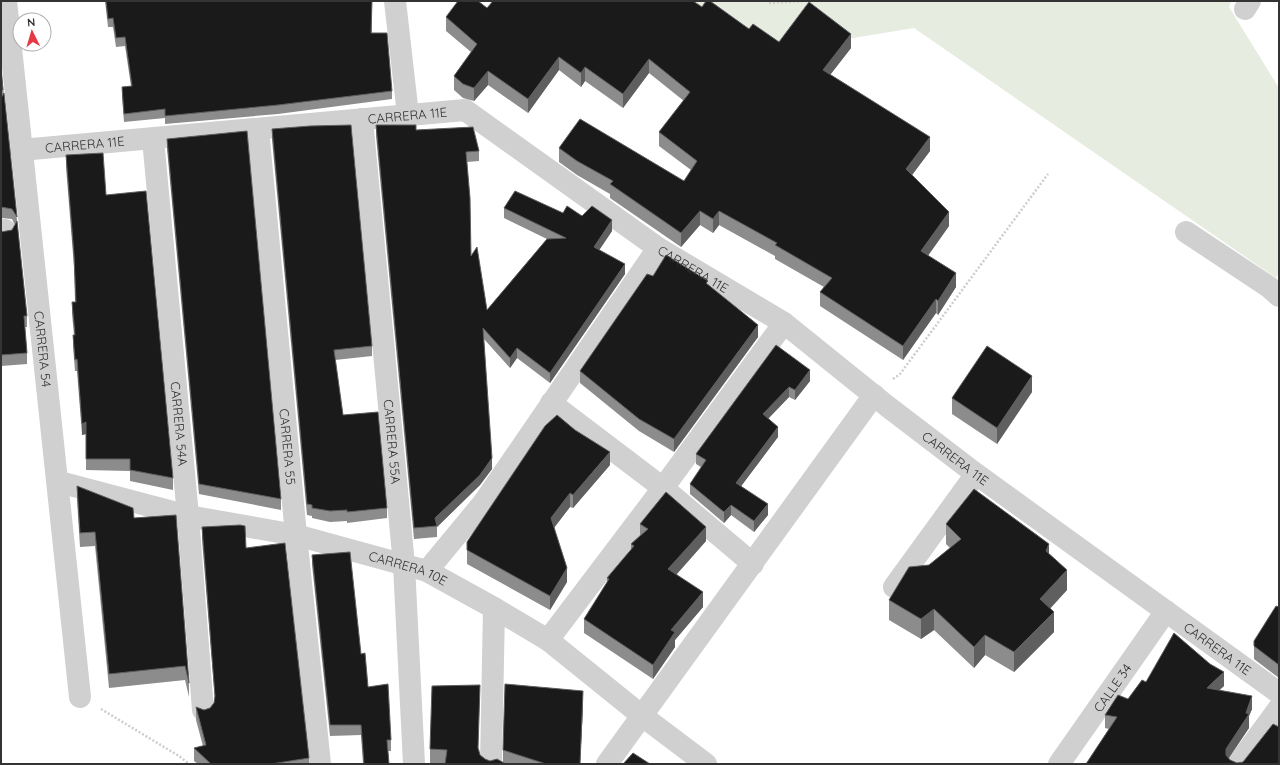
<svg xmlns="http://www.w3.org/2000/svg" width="1280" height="765" font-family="Quicksand,sans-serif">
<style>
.green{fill:#e6ecdf}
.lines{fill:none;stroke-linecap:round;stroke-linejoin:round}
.path{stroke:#cdcdcd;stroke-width:2.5;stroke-dasharray:2 2;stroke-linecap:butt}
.minor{stroke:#d0d0d0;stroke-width:22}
.wall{fill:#8c8c8c}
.shaded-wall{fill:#5f5f5f}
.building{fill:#1a1a1a;stroke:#5f5f5f}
.labels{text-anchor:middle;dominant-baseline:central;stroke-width:4;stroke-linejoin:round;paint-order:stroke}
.street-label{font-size:13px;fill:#333;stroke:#fff}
</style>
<rect width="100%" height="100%" fill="#fff"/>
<!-- green -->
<path class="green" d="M655,1H1231L1229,7L1279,88V272L1276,278L914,28L725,59Z"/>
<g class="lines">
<!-- path -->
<path class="path" d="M769,3L803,1
M893,379L900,374L1048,174
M101,709L179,756L189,764"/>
<!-- minor -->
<g class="minor">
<path id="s1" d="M6,1L80,697"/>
<path d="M395,1L408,115"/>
<path d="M1245,9L1250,1"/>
<path id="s2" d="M362,119L404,565L414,764"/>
<path id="s3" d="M258,129L296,535L320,764"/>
<path id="s4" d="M153,139L188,516L203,710"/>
<path id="s5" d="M21,150L465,110L658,248L784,323L887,406L976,474L1279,693"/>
<path d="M1,230H5"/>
<path d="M1186,232L1269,287L1279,296"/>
<path d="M551,403L663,488L753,564"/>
<path id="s6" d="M59,482L188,516L296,535L427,571L494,608L548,640L641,715L706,764"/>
<path d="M427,571L484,502L658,248"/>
<path d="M894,587L976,474"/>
<path d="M548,640L663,488L784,323"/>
<path d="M491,764L494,608"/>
<path d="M607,764L874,395"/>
<path id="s7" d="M1059,764L1166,611"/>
<path d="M1238,764L1279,708"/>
</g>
</g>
<!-- wall -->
<path class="wall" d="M105,1H372V33L392,91V99L278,114L165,124V118L124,122L122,96V87L131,86L125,46L116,47L113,27H108Z
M702,7L779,42L851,48L830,75L930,151L912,175L949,226L928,256L956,287L938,315L936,313L903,360L820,306V292L824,287L775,259V256L719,225L713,233L700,225L681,247L610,198V194L577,175L559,162V148L684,181L691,170L659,146V132L684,101L649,73L623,108L585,81L581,87L559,70L528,113L488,85L474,101L463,98L454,90V76L471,52L446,31V17L487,8Z
M1,67L27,316V327H25L27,353V364L1,366V232L12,230L15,225L12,219L1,218V98L2,96H1Z
M376,125L416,130L479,151V161L467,162L471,256L487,310L547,239L504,218V208L563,213L582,216L612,231L599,250L625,274L550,383L517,358L510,368L484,339L492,469L480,485L437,527V537L414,539L376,136Z
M272,129L372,346V356L335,360L343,415L387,508V518L347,523V521L330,522L312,518V516L307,515L272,140Z
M167,139L281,499V510L199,494L167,149Z
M66,155L106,195L173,478V490L130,481V471L86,470V434L82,435L77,371H75L73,346V335H74L72,314V302H75L74,267L66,167Z
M653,276L708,285L758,337L674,452L639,431L580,383V371Z
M776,345L810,381L795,400L789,397L768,419L778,437L741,486L768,515L754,532L731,515L724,523L690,494V484L701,467L696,464V454Z
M1032,392L997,444L952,414V398Z
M610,465L573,508L570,507L554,527L567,582L550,610L467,564V542Z
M77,486L134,518L176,515L189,683V697L185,680L109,688L95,546L80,547L77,500Z
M640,524L706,541L676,575L703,607L675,640V647L653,679L584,633V619L607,583V578L631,550V544L640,535Z
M946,524L1049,554L1067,590L1050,609L1054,632L1014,672L985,655L974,668L934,630L921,639L889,620V600L929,565L950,548L946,544Z
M202,527L246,548L309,758V764H198L194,761V748L203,746L196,720V707L204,710L210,708L214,703L215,700L202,540Z
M312,555L361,654L368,687L391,740V751H388L389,764H363L361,735L330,736L312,565Z
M1279,607V678L1254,659V641Z
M1224,686L1219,690L1252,709L1249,716V728L1229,758L1230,760L1237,763L1279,764H1086L1109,729L1105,728V715L1128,699Z
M583,707L580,764H430V749H479L480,755L485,759L490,761L503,762V750Z"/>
<!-- shaded-wall -->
<path class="shaded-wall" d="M851,34V48L823,84V70Z
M559,57V70L528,113V99Z
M649,59V73L623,108V94Z
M585,67V81L581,87V73Z
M488,71V85L474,101V88Z
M930,137V151L906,183V169Z
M700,211V225L681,247V233Z
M719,211V225L713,233V219Z
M949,212V226L921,265V251Z
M612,220V231L594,258V247Z
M625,264V274L550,383V373Z
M956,273V287L938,315V301Z
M936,299V313L903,360V346Z
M758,325V337L674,452V439Z
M517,348V358L510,368V358Z
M810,370V381L795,400V390Z
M1032,376V392L997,444V428Z
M789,387V397L763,424V414Z
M86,422V434L82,435V424Z
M778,427V437L736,493V483Z
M610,452V465L573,508V495Z
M492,458V469L480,485L437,527L435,518Z
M570,493V507L551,532V518Z
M768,504V515L754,532V521Z
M731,505V515L724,523V512Z
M706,527V541L668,584V569Z
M1049,544V564L1046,551Z
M567,568V582L550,610V596Z
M1067,570V590L1040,619V599Z
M703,592V607L675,640V647L653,679V665L671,630Z
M934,609V630L921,639V619Z
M1054,612V632L1014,672V652Z
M985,635V655L974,668V647Z
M1224,672V686L1207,702V688Z
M583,691V707L580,764Z
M1252,696V709L1249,716V728L1226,762V749L1246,713Z"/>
<!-- building -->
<path class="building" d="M106,1H372L371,33H387L392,91L278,105L165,116V109L124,114L122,87L132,86L125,37L116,38L113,18L108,19Z
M458,1H478L487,8L493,1H693L702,7L706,1H710L749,29L753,24L779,42L809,2L851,34L823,70L930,137L906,169L949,212L921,251L956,273L938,301L936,299L903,346L820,292L832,278L775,245L777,243L719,211L713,219L700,211L681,233L610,184L613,181L577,161L559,148L580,119L684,181L697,161L659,132L690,92L649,59L623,94L585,67L581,73L559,57L528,99L488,71L474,88L463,84L454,76L477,44L446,17Z
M1,67L3,90H1Z
M4,93L17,217L12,209L1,207V98Z
M351,125L372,346L334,350L343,415L378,412L387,508L347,512V510L330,511L312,508V505L307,504L272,129L310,126Z
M376,125H416V130L473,127L479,151L466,152L470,198L471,256L477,247L487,310L547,239L566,238L504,208L515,191L563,213L567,206L582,216L592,206L612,220L594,247L625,264L550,373L517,348L510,358L483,328L492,458L480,475L435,518L437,526L414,528Z
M247,131L281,499L199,484L167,139Z
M103,153L106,195L146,191L173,478L130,470V459H86V422L82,424L77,359L75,360L73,335H75L72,302H76L74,255L66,155Z
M17,221L27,316H24L27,353L1,355V232L12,230Z
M666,255L708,281L706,283L758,325L674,439L639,419L580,371L647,274L653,276Z
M776,345L810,370L795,390L789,387L763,414L778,427L736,483L768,504L754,521L731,505L724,512L690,484L706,460L696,454Z
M987,346L1032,376L997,428L952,398Z
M557,415L575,430L610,452L573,495L570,493L551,518L567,568L550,596L467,550V542L545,426Z
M77,486L133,508L134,518L176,515L189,683L185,666L109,674L95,532L80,533Z
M974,489L1049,544L1046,551L1067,570L1040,599L1054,612L1014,652L985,635L974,647L934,609L921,619L889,600L909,567L929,565L961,539L946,524Z
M666,492L706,527L668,569L703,592L671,630L675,632L653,665L584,619L609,579L607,578L634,546L631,544L648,529L640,524Z
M240,525L245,526L246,548L285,543L309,758L271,764H211L194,748L206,745L196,707L204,710L210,708L214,703L215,696L202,527Z
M350,552L361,654L365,653L368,687L388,684L391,740H387L389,764H364L361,725H330L312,555Z
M1276,606L1279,607V665L1254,646V641Z
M1174,633L1210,664L1224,672L1207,688L1252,696L1246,713L1249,714L1226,749V755L1230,760L1237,763L1243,762L1273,724L1279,727V764H1086L1117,717L1105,715L1118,695L1128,699L1142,680L1146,682Z
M505,684L583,691L580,764H546L503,750Z
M480,685L478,748L480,755L485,759L490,761L497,759L506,764H445L447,750L430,749L432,686Z
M633,753L650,764H623Z"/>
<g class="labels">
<!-- street labels -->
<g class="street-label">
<text stroke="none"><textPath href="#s5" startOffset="388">CARRERA 11E</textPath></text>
<text stroke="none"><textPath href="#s5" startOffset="64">CARRERA 11E</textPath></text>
<text stroke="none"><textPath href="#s5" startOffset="724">CARRERA 11E</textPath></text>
<text stroke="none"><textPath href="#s1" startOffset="350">CARRERA 54</textPath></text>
<text stroke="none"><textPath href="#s4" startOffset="286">CARRERA 54A</textPath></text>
<text stroke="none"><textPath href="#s2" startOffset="324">CARRERA 55A</textPath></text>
<text stroke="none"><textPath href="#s3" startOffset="319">CARRERA 55</textPath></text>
<text stroke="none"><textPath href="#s5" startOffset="1048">CARRERA 11E</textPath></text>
<text stroke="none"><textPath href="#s6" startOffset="360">CARRERA 10E</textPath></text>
<text stroke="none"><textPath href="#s5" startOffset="1372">CARRERA 11E</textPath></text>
<text stroke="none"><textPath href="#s7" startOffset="93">CALLE 34</textPath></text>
</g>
</g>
<!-- border -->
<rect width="1280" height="765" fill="none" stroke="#333333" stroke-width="4"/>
<!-- north arrow -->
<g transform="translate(32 32) rotate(355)"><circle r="19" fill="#ffffff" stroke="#adadad"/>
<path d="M0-3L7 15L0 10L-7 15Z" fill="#e63946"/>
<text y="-6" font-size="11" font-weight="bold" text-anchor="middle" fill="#333333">N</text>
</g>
</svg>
